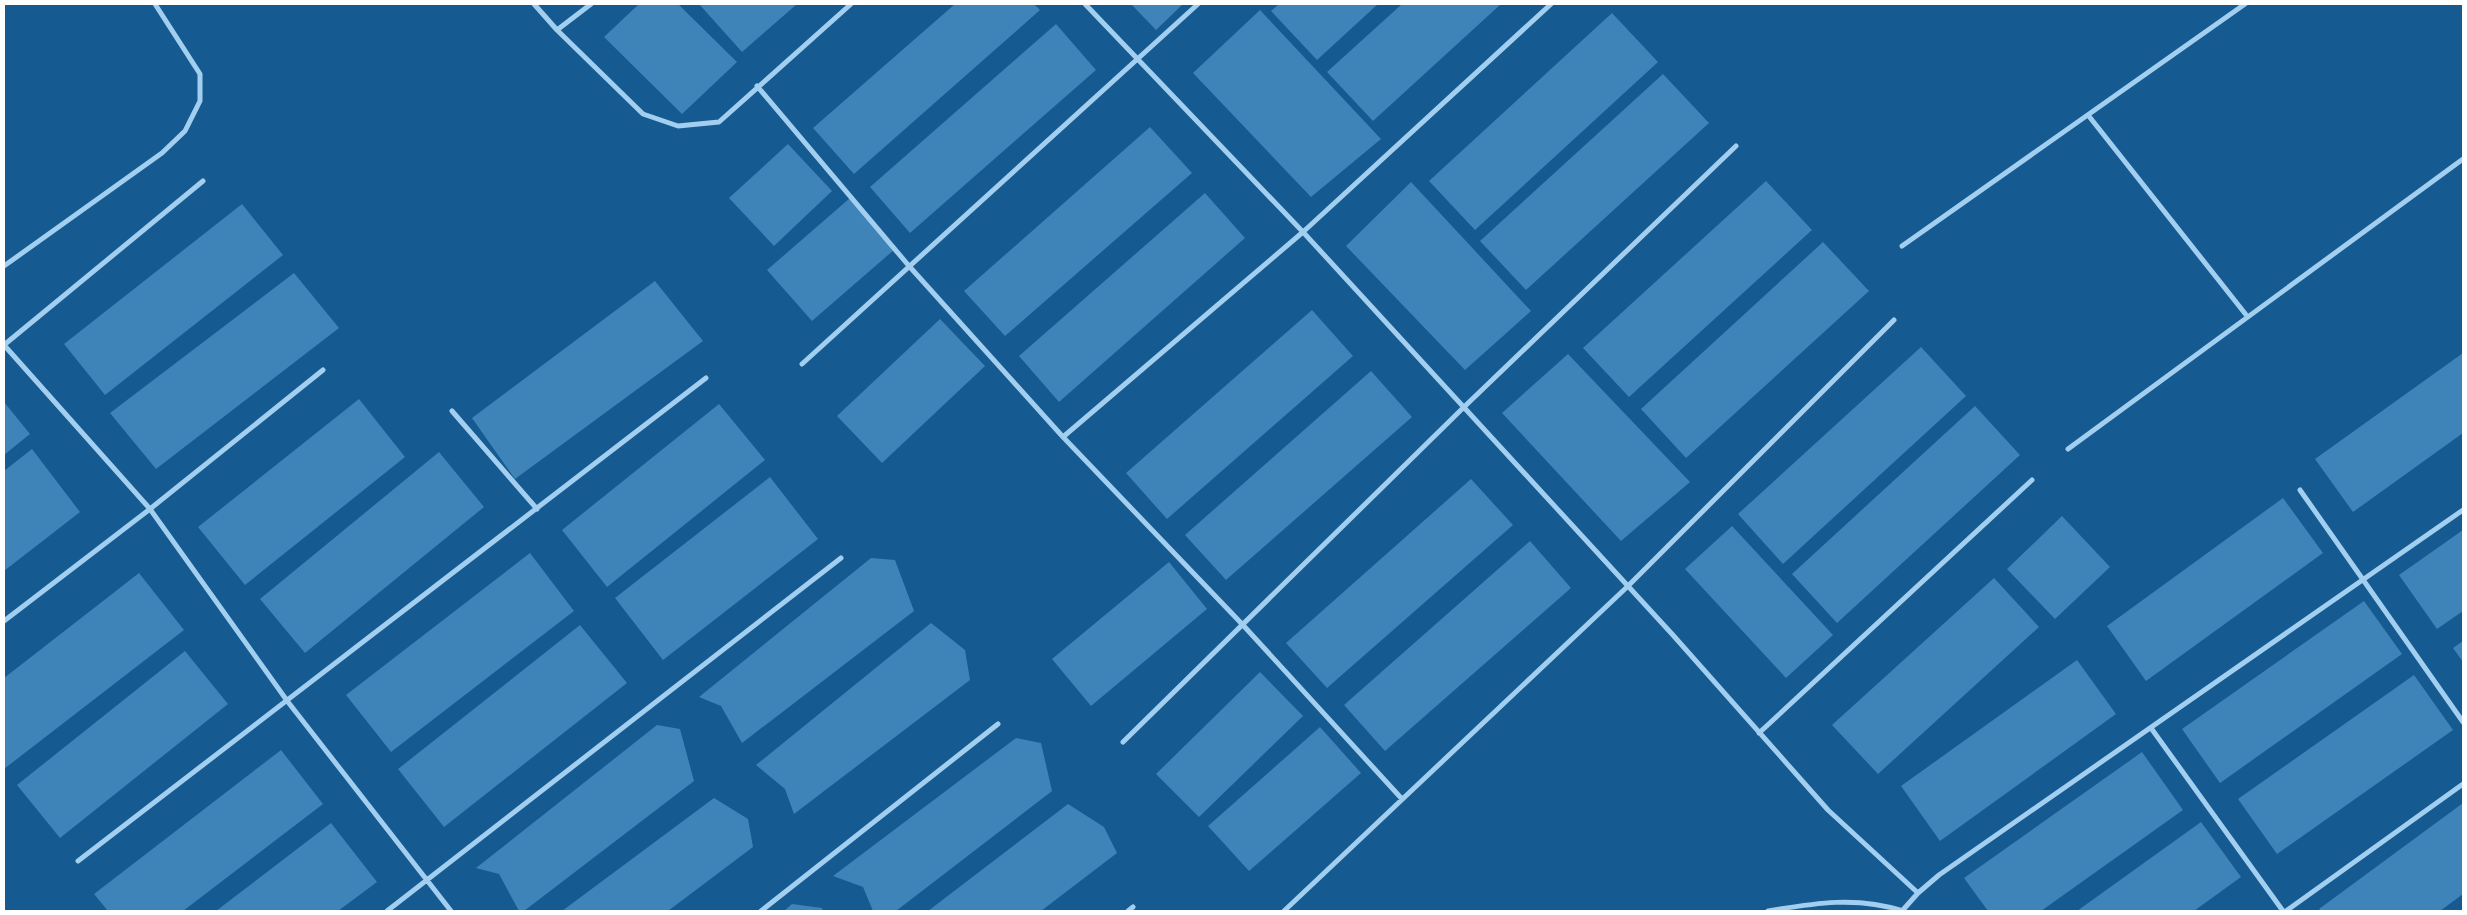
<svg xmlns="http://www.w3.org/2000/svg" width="2467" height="915" font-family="'Sofia Sans Condensed',sans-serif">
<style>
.building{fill:#3e84b9}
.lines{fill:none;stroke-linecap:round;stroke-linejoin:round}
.minor{stroke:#a2cff0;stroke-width:5}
</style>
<rect width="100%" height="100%" fill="#155a90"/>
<!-- building -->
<path class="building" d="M639,4H678L737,62L682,114L604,37Z
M699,4H797L742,52Z
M955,4H1034L1040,10L854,174L813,128Z
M1131,4H1183L1156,30Z
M1279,4H1378L1317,60L1271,11Z
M1402,4H1501L1373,121L1327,72Z
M1260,10L1381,139L1311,197L1193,73Z
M1612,13L1658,62L1475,230L1429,181Z
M1056,24L1096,70L910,233L870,187Z
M1663,74L1709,123L1526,290L1480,241Z
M1150,127L1192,173L1005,336L964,291Z
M788,144L832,191L774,246L729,198Z
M1766,181L1812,230L1629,397L1583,348Z
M1411,182L1531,311L1465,370L1346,246Z
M1205,193L1245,238L1059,402L1019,356Z
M850,198L895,249L812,321L767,270Z
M242,204L283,255L105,395L64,344Z
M1823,242L1869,291L1686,458L1641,409Z
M294,273L339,328L156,469L110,413Z
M655,281L703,341L515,479L472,418Z
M1312,310L1353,356L1167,519L1126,473Z
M940,319L985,366L882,463L837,416Z
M1921,347L1966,396L1783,564L1738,514Z
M2463,353V433L2353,512L2315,459Z
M1568,354L1690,482L1621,541L1502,413Z
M1371,371L1412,417L1226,580L1185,535Z
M359,399L405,457L245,585L198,527Z
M4,402L30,434L4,455Z
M719,404L765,460L607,587L562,530Z
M1975,406L2020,455L1837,623L1792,574Z
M32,449L80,512L4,571V471Z
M439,452L484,507L305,653L260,599Z
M770,477L818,539L663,660L615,598Z
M1471,479L1513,525L1327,688L1286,643Z
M2283,498L2323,553L2146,681L2107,626Z
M2062,516L2110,567L2055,619L2007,569Z
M1732,526L1833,635L1786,678L1685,569Z
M2463,530V611L2437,629L2399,575Z
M1530,541L1571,588L1385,751L1344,705Z
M530,553L574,611L391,752L346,695Z
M871,558L895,560L914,611L742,743L721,706L699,697Z
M1169,562L1207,609L1091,706L1052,659Z
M139,573L184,630L4,769V678Z
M1994,578L2039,627L1878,774L1832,725Z
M2364,601L2402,654L2220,783L2182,729Z
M931,623L965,650L970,680L794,814L785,789L756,765Z
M580,625L627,683L444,827L398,769Z
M2463,641V662L2453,648Z
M185,651L228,704L60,838L17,785Z
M2077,660L2116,714L1940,841L1901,786Z
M1260,672L1303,716L1199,817L1156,774Z
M2414,675L2453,730L2277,854L2238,799Z
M657,725L680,729L694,781L524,911H519L499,874L476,868Z
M1320,727L1361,773L1249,871L1208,826Z
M1016,738L1041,743L1052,791L896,911H873L863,887L833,876Z
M281,750L323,804L183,911H108L94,894Z
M2142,752L2183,810L2041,911H1988L1964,878Z
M714,798L748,819L753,847L668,911H562Z
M2463,803V894L2440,911H2321L2319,909Z
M1068,804L1104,827L1117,853L1041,911H928Z
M2201,822L2241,877L2194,911H2077Z
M331,823L377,882L338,911H216Z
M792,904L822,908L823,911H784Z"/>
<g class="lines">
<!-- minor -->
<path class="minor" d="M534,4L557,30L643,114L678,126L719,122L851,4
M1085,4L1303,232L1672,634L1828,810L1918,893
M557,30L591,4
M757,86L909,266L1063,437L1242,624L1402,799
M2088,115L2247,316
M1902,246L2245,4
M4,266L162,153L185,131L200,101V74L155,4
M4,345L150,509L288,702L451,911
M4,345L203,181
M802,364L1198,4
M452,411L537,509
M1063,437L1303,232L1551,4
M2068,449L2463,159
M2300,490L2463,722
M4,621L150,509L323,370
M2151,728L2283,911
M1759,733L2032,480
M1123,742L1463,408L1736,146
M78,861L706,378
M387,911L841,558
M761,911L998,724
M1128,911L1133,907
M1284,911L1627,587L1894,320
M1768,911C1815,903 1857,896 1903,911
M1902,911L1918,893L1939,875L2463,510
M2286,911L2463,784"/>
</g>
<!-- border -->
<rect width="2467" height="915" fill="none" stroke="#ffffff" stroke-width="10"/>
</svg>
